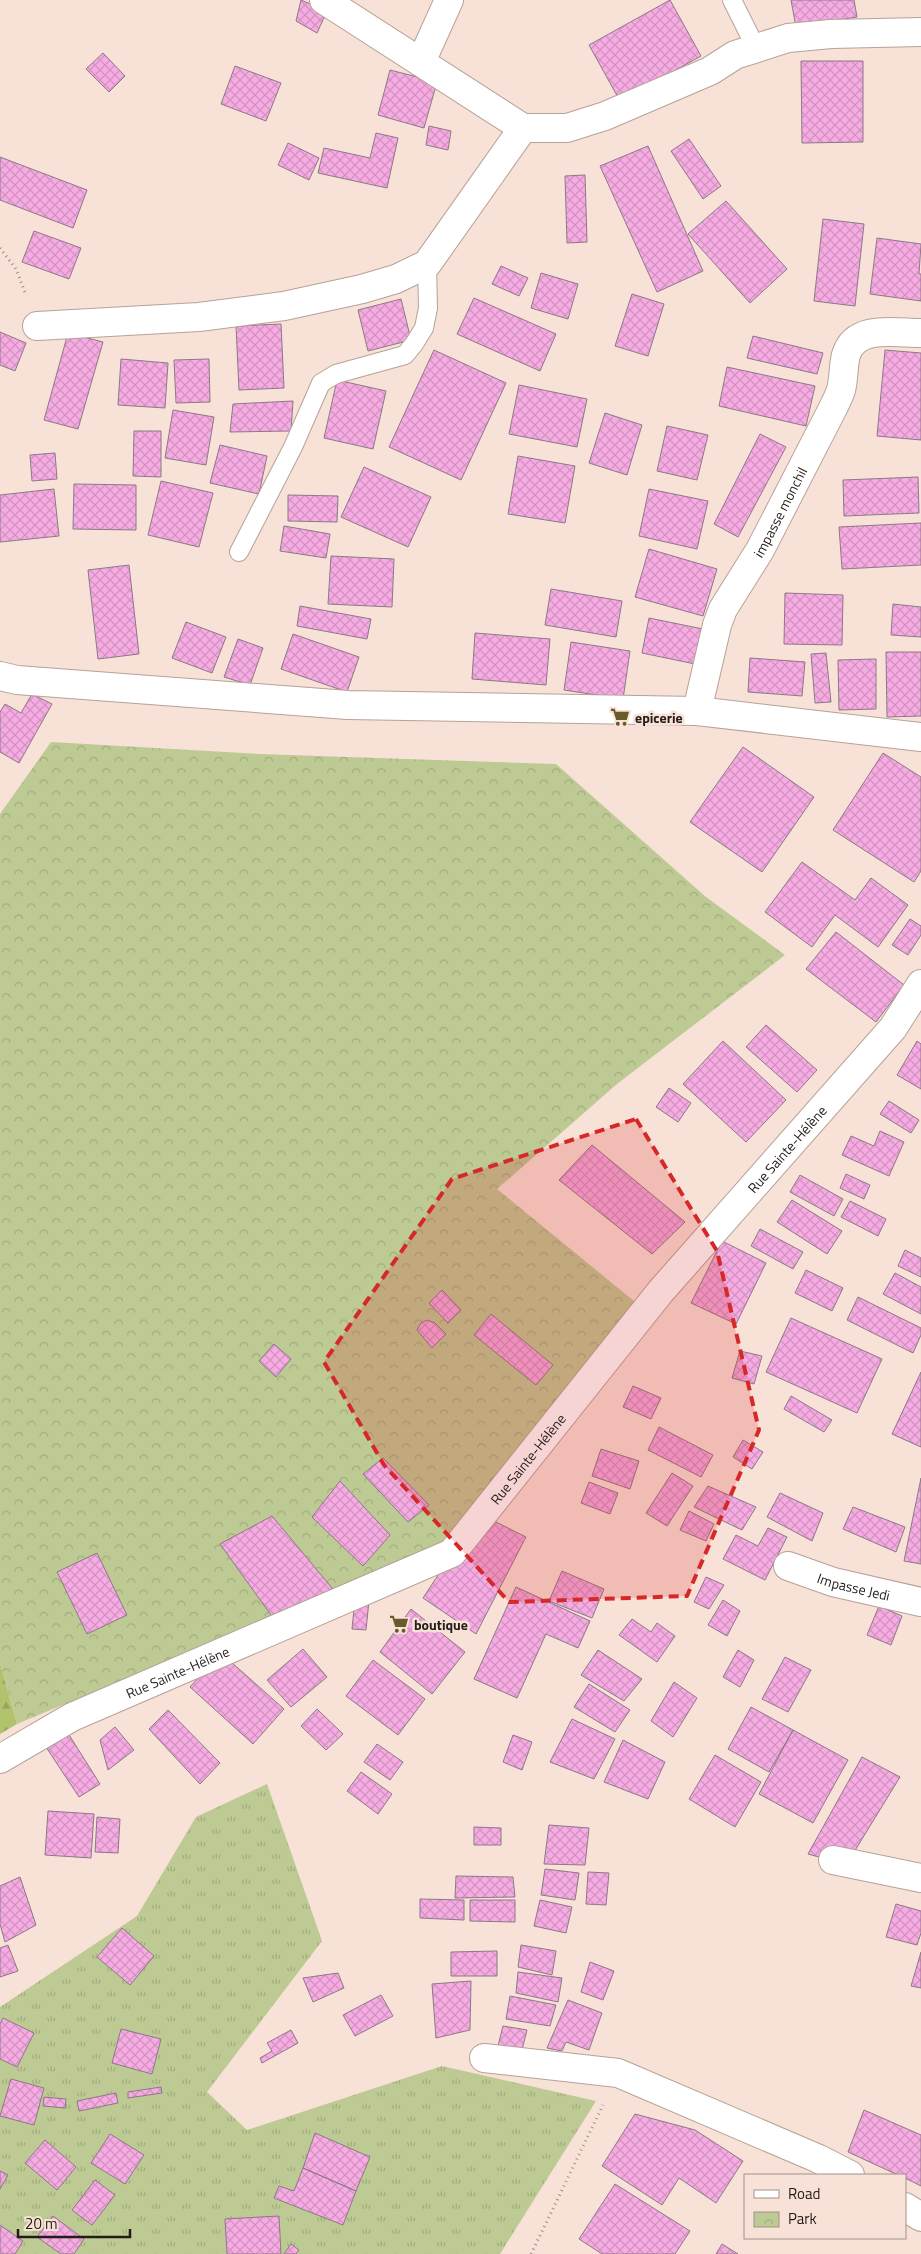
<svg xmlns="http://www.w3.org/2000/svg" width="921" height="2254" font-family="'Titillium Web',sans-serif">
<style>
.grass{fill:url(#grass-tufts)}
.forest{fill:url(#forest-firs)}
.park{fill:url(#park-crowns)}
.building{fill:url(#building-cross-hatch);stroke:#8c7986}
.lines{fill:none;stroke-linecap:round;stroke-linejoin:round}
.lane-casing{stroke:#b7a297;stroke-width:20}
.street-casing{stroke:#b7a297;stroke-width:30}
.path{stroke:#9a8a82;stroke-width:3;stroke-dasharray:1 4;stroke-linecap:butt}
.lane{stroke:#fff;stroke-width:18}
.street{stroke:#fff;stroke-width:28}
.marked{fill:#d62828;fill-opacity:0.2;stroke:#d62828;stroke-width:4;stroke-dasharray:10 6;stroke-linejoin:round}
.labels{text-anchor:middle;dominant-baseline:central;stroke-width:5;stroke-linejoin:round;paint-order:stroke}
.street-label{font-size:14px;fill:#241c18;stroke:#f8e1d6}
.poi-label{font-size:14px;font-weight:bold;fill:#241c18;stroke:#f8e1d6;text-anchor:start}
</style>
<defs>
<pattern id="grass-tufts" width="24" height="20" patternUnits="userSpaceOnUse" patternTransform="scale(1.25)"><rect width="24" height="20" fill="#bdca93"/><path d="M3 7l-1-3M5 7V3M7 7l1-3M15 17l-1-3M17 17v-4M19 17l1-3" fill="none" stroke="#a2ad7e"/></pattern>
<pattern id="forest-firs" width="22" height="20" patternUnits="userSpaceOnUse" patternTransform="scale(1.25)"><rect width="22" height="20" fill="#b1c36d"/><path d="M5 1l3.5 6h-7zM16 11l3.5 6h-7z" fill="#98a75e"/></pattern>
<pattern id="park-crowns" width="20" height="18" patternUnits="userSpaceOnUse" patternTransform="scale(1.25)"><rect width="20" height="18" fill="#bdca93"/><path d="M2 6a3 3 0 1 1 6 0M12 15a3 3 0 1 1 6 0" fill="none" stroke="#a2ad7e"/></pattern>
<pattern id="building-cross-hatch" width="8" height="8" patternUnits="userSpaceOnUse" patternTransform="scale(1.25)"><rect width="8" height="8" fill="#f6abe2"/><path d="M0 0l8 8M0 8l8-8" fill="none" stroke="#d393c1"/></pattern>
</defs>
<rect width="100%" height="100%" fill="#f8e1d6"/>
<!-- grass -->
<path class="grass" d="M267,1784L322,1941L207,2092L247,2130L442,2066L596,2101L500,2254H0V2007L137,1916L196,1817Z"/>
<!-- forest -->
<path class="forest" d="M0,1663L17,1724L0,1734Z"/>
<!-- park -->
<path class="park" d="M51,742L259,754L556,764L706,897L785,955L617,1084L497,1189L645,1310L442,1546L17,1724L0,1663V814Z"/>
<!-- building -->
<path class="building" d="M301,0L327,11L317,33L296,21Z
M670,0L701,56L620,101L589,45Z
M791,0H854L857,17L796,27Z
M103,53L125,76L109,92L86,69Z
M801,61H863V142L802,143Z
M235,66L281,83L266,121L221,104Z
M390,70L437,82L424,128L378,115Z
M429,126L451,131L448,150L426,145Z
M376,133L398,138L387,188L318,173L324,148L370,158Z
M689,139L721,186L703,199L671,151Z
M288,143L319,158L309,180L278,165Z
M648,146L703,271L657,292L600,166Z
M0,157L87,190L73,228L0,200Z
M585,175L587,242L567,243L565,176Z
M726,201L787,269L750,303L688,234Z
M823,219L864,224L855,306L814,301Z
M34,231L81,248L69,279L22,262Z
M877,238L921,244L919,274H921V301L870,294Z
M501,266L528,278L519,296L492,284Z
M541,273L578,284L568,319L531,308Z
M632,294L664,304L648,356L615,346Z
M474,298L556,334L540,371L457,334Z
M401,299L411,340L368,351L358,310Z
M281,324L284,388L239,390L236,326Z
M0,332L26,343L15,371L0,365Z
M68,333L103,342L78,429L44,420Z
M753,336L823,353L817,374L747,358Z
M434,350L506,383L461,480L389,447Z
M885,350L921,353V440L877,436Z
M121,359L168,363L165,408L118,405Z
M209,359L210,402L176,403L174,360Z
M727,367L815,386L806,426L719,406Z
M337,380L386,391L373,449L324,438Z
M519,385L587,399L577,447L509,434Z
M293,401L291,431L230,432L233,404Z
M173,410L214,417L206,465L165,458Z
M605,413L642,425L627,475L589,463Z
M667,426L708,435L697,480L657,471Z
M134,431H161V477L133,476Z
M760,434L786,447L738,537L714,524Z
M220,445L267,456L259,494L210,483Z
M55,453L57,479L32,481L30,455Z
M518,456L575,466L565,523L508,514Z
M364,467L431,497L408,547L341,517Z
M918,477L919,513L844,516L843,480Z
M161,481L213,493L199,547L148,535Z
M74,484L136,485V530L73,529Z
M54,489L59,536L0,542V495Z
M649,489L708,501L697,549L639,536Z
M288,495L338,496L337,522L288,521Z
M921,523V565L842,569L839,527Z
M284,526L330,534L326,558L280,551Z
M649,549L717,569L703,616L635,597Z
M331,556L394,559L392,607L328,604Z
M129,565L139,654L98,659L88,570Z
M551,589L622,601L616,637L545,625Z
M785,593L843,595L842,645L784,644Z
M893,604L921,607V637L891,635Z
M300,606L371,619L367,639L297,626Z
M649,618L703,629L695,664L642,653Z
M186,622L226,637L212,673L172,658Z
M475,633L550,639L546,685L472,679Z
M293,634L359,657L347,692L281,669Z
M238,639L263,648L250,685L224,677Z
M571,642L630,651L623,699L564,690Z
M886,652H921V716L887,717Z
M826,653L831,702L815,703L811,654Z
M750,658L805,662L802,696L748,692Z
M876,659V709L839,710L838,660Z
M32,694L52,704L19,763L0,752V712L5,704L21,713Z
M743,747L814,797L762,872L690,822Z
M883,753L921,777V871L914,882L833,830Z
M802,862L855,900L871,878L908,905L878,947L835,915L812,947L765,912Z
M910,919L921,926V935L908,955L892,945Z
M836,932L904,985L876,1022L806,969Z
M766,1025L817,1070L797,1092L746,1047Z
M723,1041L786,1100L746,1142L683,1084Z
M917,1041L921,1044V1089L897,1075Z
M669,1088L691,1103L678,1122L656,1107Z
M889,1101L919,1120L911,1133L880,1114Z
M880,1131L904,1142L889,1176L842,1155L851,1136L874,1146Z
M592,1145L685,1222L652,1254L559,1180Z
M846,1174L870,1185L864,1199L840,1188Z
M800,1175L843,1199L834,1216L790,1192Z
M792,1200L842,1231L827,1254L777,1222Z
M850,1201L886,1219L878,1236L841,1217Z
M760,1229L803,1252L793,1269L751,1246Z
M722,1241L766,1263L736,1324L691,1303Z
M905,1250L921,1258V1277L898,1266Z
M806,1270L843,1288L832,1311L795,1293Z
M895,1273L921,1287V1314L883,1294Z
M442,1290L461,1310L448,1323L429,1303Z
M858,1297L921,1328V1335L913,1353L847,1320Z
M491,1314L553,1365L536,1385L474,1335Z
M791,1318L882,1359L857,1413L766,1372Z
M427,1320L435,1323L446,1334L432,1348L417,1330L421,1323Z
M274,1344L291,1359L276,1377L259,1361Z
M740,1351L762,1356L754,1384L732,1378Z
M921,1372V1447L892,1434Z
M633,1386L661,1398L651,1419L623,1407Z
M791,1396L832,1420L824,1432L784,1409Z
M659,1427L713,1455L701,1477L648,1450Z
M743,1440L763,1452L752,1469L733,1457Z
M601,1449L639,1461L630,1489L592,1476Z
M383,1458L429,1505L408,1522L363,1474Z
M672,1473L693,1486L667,1526L646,1513Z
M921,1478V1564L904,1561Z
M340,1481L390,1535L363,1566L312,1517Z
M589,1482L618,1493L610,1514L581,1503Z
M708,1486L756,1507L742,1530L694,1507Z
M780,1493L823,1513L812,1541L767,1517Z
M853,1507L905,1527L896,1552L843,1529Z
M689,1511L714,1524L706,1541L680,1530Z
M482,1515L526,1537L476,1634L423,1598L454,1551Z
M272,1516L337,1594L276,1622L220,1544Z
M768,1528L787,1537L765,1580L723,1559L736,1535L758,1546Z
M97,1553L127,1615L87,1634L57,1572Z
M562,1571L604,1589L592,1618L549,1601Z
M706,1577L724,1585L709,1609L694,1602Z
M516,1587L590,1621L578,1648L546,1634L517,1698L474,1679Z
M355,1599L369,1601L366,1630L352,1629Z
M723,1600L740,1611L727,1636L708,1625Z
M879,1606L902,1616L891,1645L867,1635Z
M411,1609L465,1652L432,1694L380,1652Z
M632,1619L651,1632L657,1623L675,1636L657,1662L619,1635Z
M303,1649L327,1677L291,1707L267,1680Z
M598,1650L642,1679L624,1701L581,1675Z
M738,1650L754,1660L740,1687L723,1677Z
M221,1653L284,1709L253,1744L190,1687Z
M785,1657L811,1670L788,1712L762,1699Z
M373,1660L425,1699L398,1735L346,1696Z
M674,1682L697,1698L673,1737L651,1721Z
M589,1684L630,1710L615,1732L574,1707Z
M751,1707L793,1730L769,1772L728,1749Z
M317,1709L343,1734L326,1750L301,1726Z
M168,1710L220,1763L200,1784L149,1729Z
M572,1719L615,1739L594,1779L550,1762Z
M115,1727L134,1750L108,1770L100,1740Z
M66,1730L100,1784L79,1797L44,1744Z
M793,1730L848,1760L813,1823L759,1794Z
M513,1735L532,1742L522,1770L503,1762Z
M623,1740L665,1762L648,1799L604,1782Z
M377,1744L403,1762L390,1780L364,1762Z
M715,1755L761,1782L735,1827L689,1799Z
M862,1757L900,1777L851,1857L826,1859L808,1854Z
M361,1772L392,1794L378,1814L347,1791Z
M48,1811L94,1814L91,1858L45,1855Z
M97,1817L120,1819L118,1853L95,1852Z
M549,1825L589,1828L585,1865L544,1864Z
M474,1827L501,1828V1845H474Z
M545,1869L579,1873L575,1900L541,1895Z
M588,1872L609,1873L606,1905L586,1904Z
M456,1876L513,1877L515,1897L455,1898Z
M20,1877L36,1925L5,1942L0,1924V1886Z
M420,1899L464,1900V1920L420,1918Z
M470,1900H515V1922L470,1921Z
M540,1900L572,1907L566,1933L534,1926Z
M896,1904L921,1911V1933L917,1945L886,1937Z
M122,1928L154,1956L130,1985L97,1957Z
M8,1945L18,1971L0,1977V1948Z
M521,1945L556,1951L552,1975L518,1967Z
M497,1951V1976H451V1952Z
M921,1952V1988L911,1986Z
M590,1962L614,1971L603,2000L581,1992Z
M518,1972L562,1978L558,2002L516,1993Z
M338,1973L344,1988L313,2002L303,1978Z
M471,1981L470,2030L436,2038L432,1984Z
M381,1995L393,2016L355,2036L343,2015Z
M510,1996L556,2005L550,2026L506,2019Z
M568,2000L602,2013L589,2050L566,2042L562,2051L547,2048Z
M3,2018L34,2033L17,2067L0,2059V2024Z
M503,2026L527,2030L522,2050L498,2046Z
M121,2029L161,2039L152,2074L112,2063Z
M291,2030L298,2043L262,2063L260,2058L272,2051L267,2043Z
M11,2079L44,2088L34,2125L0,2116Z
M161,2087L162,2093L128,2098V2092Z
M116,2093L118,2103L79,2111L77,2101Z
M44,2097L66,2099L65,2108L43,2106Z
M864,2110L921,2135V2186L905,2178V2175H898L848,2152Z
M635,2114L695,2130L743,2161L716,2203L679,2178L662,2205L602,2166Z
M315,2133L370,2157L356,2191L303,2168Z
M110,2134L144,2155L125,2184L91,2163Z
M45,2140L76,2167L57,2190L25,2163Z
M303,2168L356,2191L343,2225L274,2198L279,2186L294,2191Z
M0,2171L8,2175L0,2189Z
M95,2180L115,2195L92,2225L72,2210Z
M615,2184L690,2231L675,2254H602L579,2239Z
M53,2216L84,2239L74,2254H61L37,2237Z
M279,2216L281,2254H227L225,2219Z
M0,2225L23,2241L15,2254H0Z
M291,2244L299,2250L296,2254H284Z
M722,2244L738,2254H716Z"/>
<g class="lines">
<!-- lane casing -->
<g class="lane-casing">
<path id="lane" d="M732,0L756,48
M239,552L293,447L321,383L336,374L405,355L414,344L424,328L428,308L427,264"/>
</g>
<!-- street casing -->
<g class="street-casing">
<g id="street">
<path d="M324,0L523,128"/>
<path d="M421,62L449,0"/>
<path d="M37,326L199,317L284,306L362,289L396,279L427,264L523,128H567L605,116L710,71L735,55L788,38L831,34L921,32"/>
<path d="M0,676L17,680L348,705L697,711L921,737"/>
<path id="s1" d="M697,711L717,625L723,609L760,550L833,408C836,402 839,396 841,390C844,379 843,366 846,355C855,324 896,333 921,333"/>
<path id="s2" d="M788,1566L833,1582L921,1602"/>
<path id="s3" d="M0,1759L72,1717L452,1553L661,1291L893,1028L921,984"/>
<path d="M833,1860L921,1878"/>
<path d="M484,2058L618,2073L819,2159L850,2175"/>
<path d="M905,2207L921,2217"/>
</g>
</g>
<!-- path -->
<path class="path" d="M0,248L16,269L26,295
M531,2254L603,2105"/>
<!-- lane -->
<use href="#lane" class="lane"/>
<!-- street -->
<use href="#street" class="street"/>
</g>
<!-- marked area -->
<path class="marked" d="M636,1119L717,1251L759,1430L687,1596L509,1602L384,1465L324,1362L452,1179Z"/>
<!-- icons -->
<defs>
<g id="supermarket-bare" transform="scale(1.5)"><path d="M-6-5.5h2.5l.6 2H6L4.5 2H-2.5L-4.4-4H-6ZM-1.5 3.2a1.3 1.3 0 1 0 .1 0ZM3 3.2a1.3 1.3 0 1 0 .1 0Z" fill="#685b28" stroke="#f8e1d6" stroke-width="2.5" paint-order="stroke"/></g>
</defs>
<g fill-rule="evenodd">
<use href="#supermarket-bare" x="620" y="717"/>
<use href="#supermarket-bare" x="399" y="1624"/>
</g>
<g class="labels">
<!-- street labels -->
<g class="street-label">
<text stroke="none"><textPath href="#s1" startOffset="218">impasse monchil</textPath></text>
<text stroke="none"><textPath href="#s3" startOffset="1022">Rue Sainte-Hélène</textPath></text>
<text stroke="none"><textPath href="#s3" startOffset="618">Rue Sainte-Hélène</textPath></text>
<text stroke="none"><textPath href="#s2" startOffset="69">Impasse Jedi</textPath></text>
<text stroke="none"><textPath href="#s3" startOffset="198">Rue Sainte-Hélène</textPath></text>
</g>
<!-- poi labels -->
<g class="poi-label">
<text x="635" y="717">epicerie</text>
<text x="414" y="1624">boutique</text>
</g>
</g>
<!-- legend -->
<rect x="744" y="2174" width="162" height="65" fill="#f8e1d6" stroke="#a3928a"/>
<rect x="754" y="2190" width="25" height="8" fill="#ffffff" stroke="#a3928a"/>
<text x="788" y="2199" font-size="15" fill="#241c18">Road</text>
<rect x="754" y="2212" width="25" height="15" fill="url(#park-crowns)" stroke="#a3928a"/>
<text x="788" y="2224" font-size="15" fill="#241c18">Park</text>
<!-- scale -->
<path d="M18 2229v8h112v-8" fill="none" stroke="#241c18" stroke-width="2.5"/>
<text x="25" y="2229" font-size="15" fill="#241c18" stroke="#f8e1d6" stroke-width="4" paint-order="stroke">20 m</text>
</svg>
